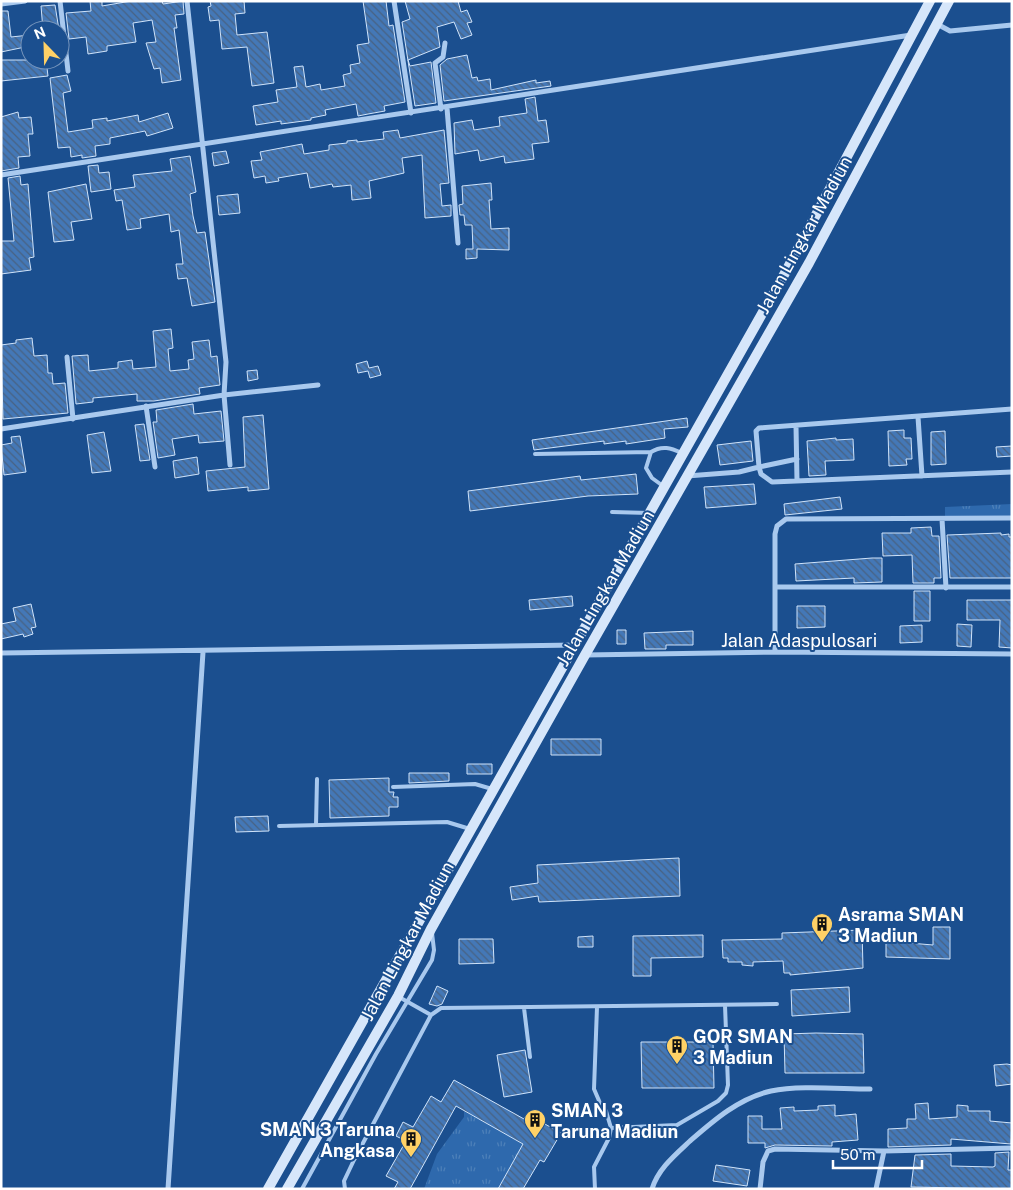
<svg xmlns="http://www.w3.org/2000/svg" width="1013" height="1190" font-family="'Public Sans',sans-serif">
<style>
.grass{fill:url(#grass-tufts)}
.building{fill:url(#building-back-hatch);stroke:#cfe3fa}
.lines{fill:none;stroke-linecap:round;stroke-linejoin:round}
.lane{stroke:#a9c9ee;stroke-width:4}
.street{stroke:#a9c9ee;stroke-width:5}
.secondary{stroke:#d6e6fa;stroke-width:10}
.labels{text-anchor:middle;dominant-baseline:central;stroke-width:4;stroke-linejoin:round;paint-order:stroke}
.street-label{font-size:18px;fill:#fff;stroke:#1b4f8f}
.poi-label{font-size:18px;font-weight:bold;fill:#fff;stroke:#1b4f8f;text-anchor:start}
</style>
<defs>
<pattern id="grass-tufts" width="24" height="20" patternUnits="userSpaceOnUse" patternTransform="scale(1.25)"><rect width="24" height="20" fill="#2e69ad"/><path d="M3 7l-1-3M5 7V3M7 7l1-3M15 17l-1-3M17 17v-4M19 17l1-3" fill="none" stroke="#4d80b9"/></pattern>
<pattern id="building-back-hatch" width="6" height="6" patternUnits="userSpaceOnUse" patternTransform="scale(1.25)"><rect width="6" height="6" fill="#4478b7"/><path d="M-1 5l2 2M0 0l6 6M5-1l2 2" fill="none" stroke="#486282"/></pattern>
</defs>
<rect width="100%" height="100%" fill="#1b4f8f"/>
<!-- grass -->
<path class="grass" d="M1012,504V516H945V507Z
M464,1111L523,1144L498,1189H424L437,1154L464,1117Z"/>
<!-- building -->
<path class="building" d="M90,1H102V6L131,1H162L163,4L183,1L184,14L175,15L177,28H174L181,80L162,83L160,68L154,69L146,43L156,42L152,20L133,23L136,42L107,46V51L88,54L86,37L69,39L66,13L91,11Z
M210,1H244L245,13L235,14L237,35L267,32L274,83L252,86L247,47L222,49L219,20L210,21L208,7L211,6Z
M363,1H386L389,26L393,25L405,102L384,106L385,111L368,114L358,116L356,104L325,110L326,115L311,118V120L281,124V121L256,125L253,106L278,102L276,90L297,87L294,67L303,66L306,87L320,84L321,90L345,86L343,75L351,73L350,65L360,63L357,45L369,43Z
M405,1H458L461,12L467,10L472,22L467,23L472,35L461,39L454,22L437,27L440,47L408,60L410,66L431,62L436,103L415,106L402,22L410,19Z
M55,5L59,30H43L41,6Z
M1,11H8L11,37L30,35V46L1,52Z
M467,55L472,78L477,77L478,81L490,79L491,90L536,80V83L550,81L551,86L444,101L440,65L447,59Z
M1,60H46L48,76L1,81Z
M67,75L71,91L63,93L68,132L93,128L92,120L107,118V121L138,115L139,122L168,113L173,128L147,136L145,131L110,138V144L95,146L96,156L82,158V155L71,157L70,147L58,148L50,78Z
M535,97L538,121L546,120L549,142L532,144L534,159L505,163L504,156L480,161L478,150L455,154L454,123L472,120L474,130L500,126L499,117L527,113L525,99Z
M18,112L19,118L31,117L33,134H28L30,156L18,157L19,168L1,171V117Z
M398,130L400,138L444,130L449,183L440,184L442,206L451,205V216L425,218L422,155L402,158L404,173L369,181L371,198L352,200L351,185L333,187L332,184L310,188L307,173L278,178L279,181L266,183L265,176L254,178L251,161L262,160L260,152L302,144L304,154L329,150V145L347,143V141L357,140V142L384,139L383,132Z
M226,151L229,163L214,166L212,153Z
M190,156L196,192L190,194L193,216L197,233L205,232L215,302L192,306L187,278L178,279L176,264H183L179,230L171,232L169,214L140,219L141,228L127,230L122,200L116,201L114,190L135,187L133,175L172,171L170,159Z
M98,165L99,173L109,172L111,189L91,192L88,166Z
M20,176L21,185L28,184L34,257L29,258L31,270L1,274V241H14L8,178Z
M491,183L492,200H489L491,229L509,228V250L477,249V258L466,259V249H473L472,225H465L464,215H460L459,205L463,204L462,186Z
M86,184L92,219L71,222L74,240L54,242L48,192Z
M238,194L240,213L219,215L217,196Z
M171,329L173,348L168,349L170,371L189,369L188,360L194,359L192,342L209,340L211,357L217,356L220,385L199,388L200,394L154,401H137V394L93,398V402L76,404L72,356L88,355L89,371L118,368V362L132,360L133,369L156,367L153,331Z
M32,338L34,356L47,355L48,373H52L53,384L65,383L68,413L3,419L1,345L16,343V340Z
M367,361L369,368L378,366L381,375L370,378L368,371L358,373L356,364Z
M257,370L258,379L248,381L247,371Z
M193,404L194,414L221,411L224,441L199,443L198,435L172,439L175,455L158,458L153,422H157L156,410Z
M263,415L269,489L248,491V487L208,491L206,471L245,467L243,417Z
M687,418L688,427L664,429L665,438L626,444V441L604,444V441L534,450L532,440Z
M144,424L150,460L140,461L135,425Z
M904,430V438H911L912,459H906L907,465L889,466L888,431Z
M945,431L946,464L931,465V432Z
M104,432L111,471L92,473L87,435Z
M20,436L26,472L4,475L1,445L12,443L11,437Z
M836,438V440L853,439L854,460L825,461L826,475L809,476L807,441Z
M751,441L753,461L720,465L717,445Z
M1012,446V456L997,457L996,447Z
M197,457L199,474L175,478L173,461Z
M636,474L638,494L588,496L470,511L468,491L580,476L581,480Z
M754,484L756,504L706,508L704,487Z
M840,497L842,509L785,515L784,504Z
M931,527L932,536H939L941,578H934V583H913L912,555L883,556L882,533H911V528Z
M1001,533V535L1009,534V537H1012V578H950L947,535Z
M872,558H882V582L854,583V578L796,581L795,564Z
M914,591H930V621H914Z
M572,596L573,606L530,610L529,600Z
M967,600H1012V648L999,647L1000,620H967Z
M31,604L36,627L31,628L33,634L24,637L23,634L1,639V624L16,621L13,608Z
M797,606H825V627L797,628Z
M957,624L972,625L971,647L957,646Z
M922,625V642L900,643V626Z
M617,630H626V644H617Z
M693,631V645H666V649H645L644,633Z
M551,739H601V755H551Z
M467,764H492V774H467Z
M409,773H449V781L409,783Z
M389,778V792H394L393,797H398V807H389V816L330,818L329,780Z
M268,816L269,831L236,832L235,817Z
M679,858L680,896L539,902L538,896L512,900L510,887L538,883L537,865Z
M933,927H950V959L886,957V941L933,945Z
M862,930L863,968L790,975V973H784L783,961L753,962V966L742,965V962H728V958H723L722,940L782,939V933Z
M703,935V957L651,958V976H633V936Z
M593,936V947H578V937Z
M459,939H493L494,963L459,964Z
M437,986L448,991L442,1004L437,1006L429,1004Z
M849,987L850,1012L792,1016L791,990Z
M816,1033L863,1034L864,1073H785L784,1034Z
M641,1042H713L714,1088H642Z
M525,1050L532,1092L504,1097L497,1055Z
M1007,1064L1012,1065V1084L996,1086L994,1065Z
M454,1080L524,1119L527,1114L561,1133L544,1162L540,1160L523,1189H498L523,1144L456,1106L410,1189H394L398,1182L386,1176L406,1141L396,1136L403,1122L413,1127L431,1096L441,1102Z
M928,1103L929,1119L957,1117V1105L968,1106V1111H990V1121L1012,1123L1011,1144L951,1139V1145L888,1147V1129L907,1128V1119H916L915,1104Z
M835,1105V1116L856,1114L858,1140L832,1142V1146L775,1145L765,1148V1143H748V1116H762V1129H782L780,1108L794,1107V1111L818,1110V1106Z
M1009,1152L1008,1170H1012V1189L911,1187L915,1155L951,1154V1166L993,1167L995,1166V1153Z
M716,1165L750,1170L747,1186L713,1181Z"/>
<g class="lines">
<!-- lane -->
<path class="lane" d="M535,454L651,452
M663,486L652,478L646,468L651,452C662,445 671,448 682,453
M612,512L649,513
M393,787L475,784L492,789
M316,825L317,779
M279,826L447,822L470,829
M524,1008L530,1057
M431,1015L441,1008L777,1004
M611,1128L677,1125L718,1101L726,1093L728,1085L725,1005
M302,1189L376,1054L432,960L434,950L432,933
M345,1189L344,1181L354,1160L431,1015L399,997
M595,1189L594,1167L609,1138L611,1128L606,1111L600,1103L594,1089L597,1007"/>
<!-- street -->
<path class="street" d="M60,1L68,71
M187,1L226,362L224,395L230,465
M394,1L411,113
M1,4L25,1
M937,24L950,31L1012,25
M447,108L458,243
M441,109L435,63L443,57L445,43
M1,175L911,35
M67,357L73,419
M146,406L155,467
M918,417L922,476
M796,426L797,481
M1,429L224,395L318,385
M797,459L759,467L761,474L772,482L1012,472
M687,476L739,472L759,467L756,431L759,428L1012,409
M942,519L946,588
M776,587H1012
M775,652V534L777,526L786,519L1012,518
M1,653L576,645
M585,655L775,652L1012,654
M168,1189L203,652
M652,1189C658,1169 675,1155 690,1141C713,1121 739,1098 771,1091C799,1085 841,1089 870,1089
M760,1189L763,1162L768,1151L775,1149L884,1151L1012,1148
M876,1189L884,1151"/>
<!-- secondary -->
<path class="secondary" d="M268,1189L785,273L930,1
M287,1189L398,996L431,929L585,655L809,263L949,1"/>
</g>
<!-- icons -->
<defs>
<g id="building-pin" transform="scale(1.125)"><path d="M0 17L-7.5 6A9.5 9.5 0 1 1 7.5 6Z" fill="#ffd166" stroke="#1b4f8f"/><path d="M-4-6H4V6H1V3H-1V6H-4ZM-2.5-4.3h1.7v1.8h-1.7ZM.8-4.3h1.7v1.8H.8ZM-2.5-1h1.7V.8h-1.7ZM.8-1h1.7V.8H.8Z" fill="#111"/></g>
</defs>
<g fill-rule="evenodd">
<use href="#building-pin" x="822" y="924"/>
<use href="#building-pin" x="677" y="1046"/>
<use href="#building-pin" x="535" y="1120"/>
<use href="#building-pin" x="411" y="1139"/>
</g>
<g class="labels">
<!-- street labels -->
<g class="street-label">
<text transform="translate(804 235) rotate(-61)">Jalan Lingkar Madiun</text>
<text transform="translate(605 588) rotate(-60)">Jalan Lingkar Madiun</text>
<text x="799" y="640">Jalan Adaspulosari</text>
<text transform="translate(407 941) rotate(-62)">Jalan Lingkar Madiun</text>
</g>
<!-- poi labels -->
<g class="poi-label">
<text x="838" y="914">Asrama SMAN<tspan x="838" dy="21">3 Madiun</tspan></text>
<text x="693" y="1036">GOR SMAN<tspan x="693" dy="21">3 Madiun</tspan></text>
<text x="551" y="1110">SMAN 3<tspan x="551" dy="21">Taruna Madiun</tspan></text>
<text x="395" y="1129" text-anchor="end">SMAN 3 Taruna<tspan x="395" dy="21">Angkasa</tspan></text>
</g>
</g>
<!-- border -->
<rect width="1013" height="1190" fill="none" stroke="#ffffff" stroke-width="5"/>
<!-- north arrow -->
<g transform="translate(45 45) rotate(337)"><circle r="24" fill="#1b4f8f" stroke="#7695bc"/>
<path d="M0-4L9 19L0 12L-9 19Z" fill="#ffd166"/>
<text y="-8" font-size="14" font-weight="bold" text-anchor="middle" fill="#ffffff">N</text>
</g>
<!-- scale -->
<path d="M833 1160v8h89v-8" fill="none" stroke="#ffffff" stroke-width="2.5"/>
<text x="840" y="1160" font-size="15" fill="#ffffff" stroke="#1b4f8f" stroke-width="4" paint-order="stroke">50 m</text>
</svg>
